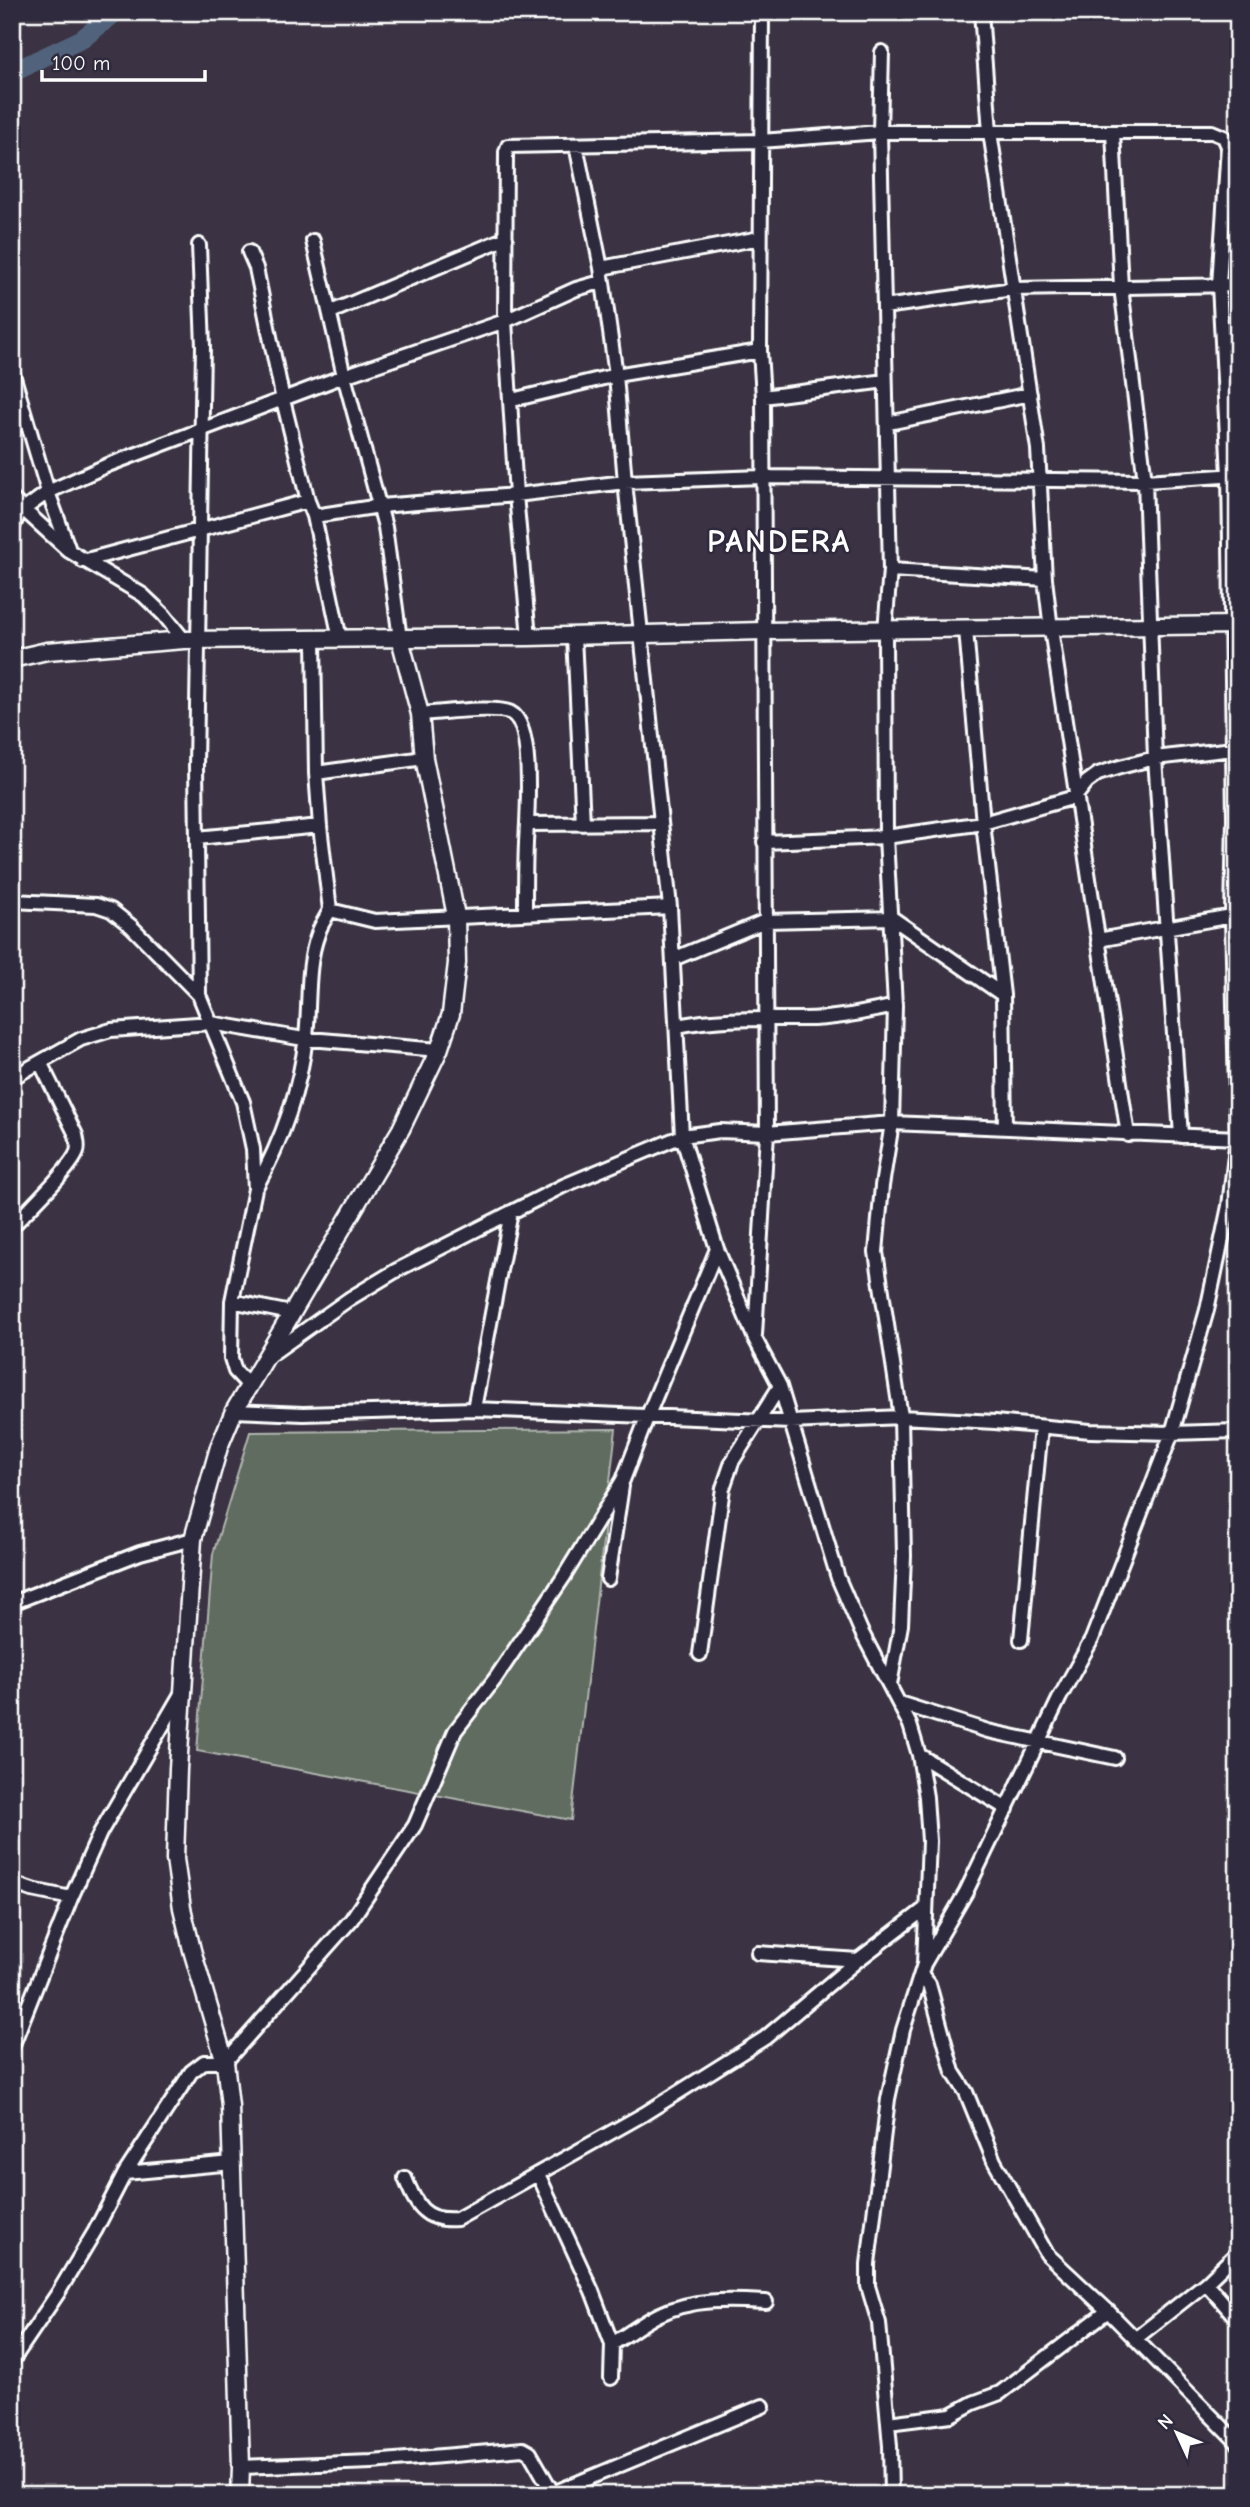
<svg xmlns="http://www.w3.org/2000/svg" width="1250" height="2507" font-family="'Comic Neue',sans-serif">
<style>
.green{fill:#616c61;stroke:#b0b6b0;stroke-width:2}
.lines{fill:none;stroke-linecap:round;stroke-linejoin:round}
.river{stroke:#51647c;stroke-width:19}
.minor-casing{stroke:#fff;stroke-width:18}
.tertiary-casing{stroke:#fff;stroke-width:21}
.minor{stroke:#2f2a3d;stroke-width:12}
.tertiary{stroke:#2f2a3d;stroke-width:16}
.labels{text-anchor:middle;dominant-baseline:central;stroke-width:5;stroke-linejoin:round;paint-order:stroke}
.district-label{font-size:32px;font-weight:bold;letter-spacing:2px;fill:#fff;stroke:#2f2a3d}
</style>
<rect width="100%" height="100%" fill="#3b3343"/>
<filter id="ink" filterUnits="userSpaceOnUse"><feTurbulence type="fractalNoise" baseFrequency=".0143" numOctaves="2"/><feDisplacementMap in="SourceGraphic" scale="14" xChannelSelector="R" yChannelSelector="G"/><feConvolveMatrix kernelMatrix="1 2 1 2 8 2 1 2 1" color-interpolation-filters="sRGB"/></filter>
<g filter="url(#ink)">
<!-- green -->
<path class="green" d="M616,1429L571,1820L197,1751L213,1554L250,1432Z"/>
<g class="lines">
<!-- river -->
<path class="river" d="M12,72L82,39L116,12"/>
<!-- minor casing -->
<g class="minor-casing">
<path id="minor" d="M981,12L990,132L1038,449L1045,579L1051,629L1128,1135
M882,52L880,132L890,570L885,630L886,837L895,1006L892,1123L882,1186L876,1252L901,1417L904,1556L901,1625L890,1685
M1113,132L1121,287L1145,481L1155,758L1181,1136
M576,145L601,268L616,375L625,482L670,907L682,1136L717,1249L755,1339L780,1386L838,1578L861,1631L910,1725L919,1755L926,1797L929,1841L924,1964L903,2030L888,2099L868,2264V2286L879,2323L890,2446L891,2495
M313,241L344,376L385,527L400,639
M249,252L256,268L283,400L308,501L314,516L340,639
M601,268L760,238
M884,307L1013,289L1238,285
M331,312L506,238
M12,371L48,492L68,547
M763,397L885,381
M512,400L616,375L760,351
M888,423L1030,394
M12,499L69,551L143,595L164,615L184,640
M12,514L19,513L48,492L108,465L344,376L505,321L576,289L601,282
M314,516L380,506L516,495L625,482L762,477L1145,481L1238,475
M12,529L19,513
M83,561L308,501
M890,570L1045,579
M966,630L983,823L1003,995L1005,1128
M574,636L583,824
M529,637L516,495L505,321L506,152L508,146L761,141L880,132H1212L1224,137L1228,146L1219,285L1229,475L1234,818L1232,916L1237,1138L1229,1206L1207,1310L1172,1433L1092,1639L1060,1697L966,1892L924,1964
M314,639L316,773L320,826L330,910L375,921L670,907
M420,714C440,713 496,705 511,713C535,725 527,819 526,843C525,866 525,890 525,913
M316,773L424,758
M529,824L661,823
M197,838L320,826
M764,842L886,837L983,823L1075,797L1087,782L1098,774L1120,767L1155,758L1233,749
M12,901L96,905L111,910L131,926L199,995L243,1102L253,1149L255,1189L232,1301L231,1358L235,1371L249,1386
M1098,940L1232,916
M673,959L765,921L892,918L1003,995
M199,995L196,766L203,346L199,245
M677,1026C716,1018 758,1019 797,1019C830,1020 863,1013 895,1006
M12,1078L40,1062
M255,1189C282,1141 300,1091 306,1036C310,1003 306,966 318,934C320,926 326,918 330,910
M12,1227C27,1210 71,1169 77,1152C79,1146 77,1141 76,1135L40,1062L81,1039L111,1030L211,1023L298,1038L439,1050
M232,1301L291,1313
M755,1335L767,1133L763,397L760,351L762,12
M270,1355L349,1299L397,1270L563,1186L682,1136L720,1131L767,1133L892,1123L1238,1138
M474,1409L511,1212
M234,1411L303,1414L474,1409L791,1422L901,1417L995,1422L1090,1431L1172,1433L1238,1431
M608,1579L622,1486
M12,1603L140,1553L193,1539
M1021,1640L1041,1427
M700,1654L723,1488L732,1462L780,1386
M899,1703L988,1731L1115,1758
M919,1755L1007,1809
M12,1883L32,1890L71,1898
M758,1953L858,1960
M921,1974L929,1984L953,2072L966,2092L994,2161L1047,2254L1108,2311
M12,2047L71,1898L100,1833L181,1694
M125,2173L233,2163
M538,2174L592,2291L612,2344L611,2378
M405,2178C416,2205 424,2222 457,2219L644,2114L765,2038L858,1960L926,1908
M1206,2283L1238,2320
M1135,2339L1206,2283L1238,2252
M612,2344C627,2335 642,2323 658,2315C693,2298 729,2300 766,2302
M12,2361L58,2293L95,2231L125,2173L191,2072L204,2062H225L351,1920L415,1825L455,1731L495,1679L563,1578L623,1480L648,1415L717,1249
M888,2423L951,2415L973,2403L1000,2393L1108,2311L1238,2443
M241,2467L372,2462L523,2449L530,2453L554,2495
M553,2493L763,2406"/>
</g>
<!-- tertiary casing -->
<g class="tertiary-casing">
<path id="tertiary" d="M12,659L47,651L184,640L529,637L763,631L1238,625
M240,2495L241,2467L230,2106L225,2062L192,1950L182,1908L175,1859L178,1769L193,1539L219,1447L234,1411L401,1129L439,1050L451,1014L457,963L456,916L424,758L420,714L400,639"/>
</g>
<!-- minor -->
<use href="#minor" class="minor"/>
<!-- tertiary -->
<use href="#tertiary" class="tertiary"/>
</g>
</g>
<g class="labels">
<!-- district labels -->
<g class="district-label">
<text x="779" y="541">PANDERA</text>
</g>
</g>
<!-- margin -->
<rect width="1250" height="2507" fill="none" stroke="#2f2a3d" stroke-width="42"/>
<rect x="21" y="21" width="1208" height="2465" fill="none" stroke="#fff" stroke-width="2.5" filter="url(#ink)"/>
<!-- north arrow -->
<g transform="translate(1177 2433) rotate(314)" stroke="#2f2a3d" stroke-width="5" paint-order="stroke">
<path d="M0-5L12 26L0 18L-12 26Z" fill="#ffffff"/>
<text y="-10" font-size="19" font-weight="bold" text-anchor="middle" fill="#ffffff">N</text>
</g>
<!-- scale -->
<path d="M42 70v10h163v-10" fill="none" stroke="#ffffff" stroke-width="3.5"/>
<text x="52" y="70" font-size="21" fill="#ffffff" stroke="#2f2a3d" stroke-width="5" paint-order="stroke">100 m</text>
</svg>
